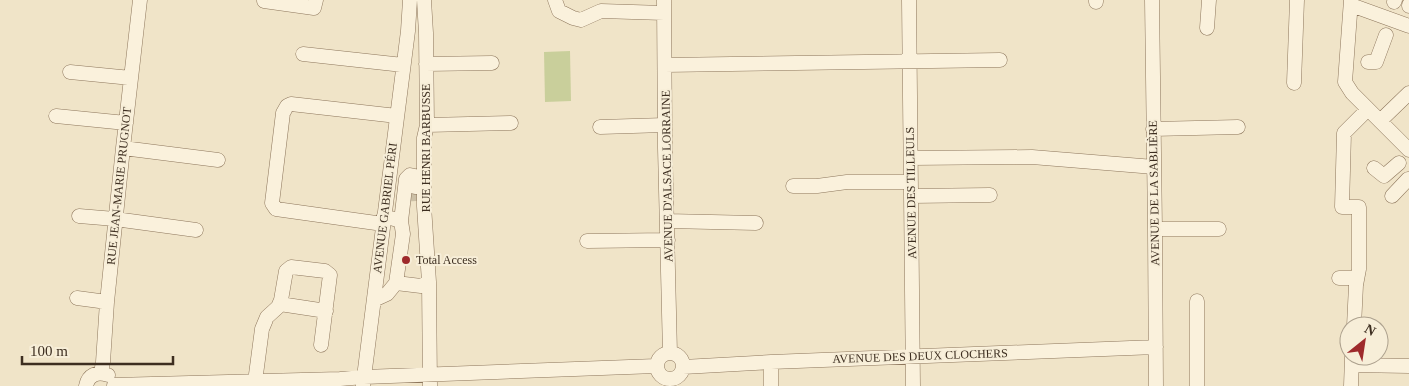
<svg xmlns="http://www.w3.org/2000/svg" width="1409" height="386" font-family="'Times New Roman',serif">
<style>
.green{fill:#c9cf9b}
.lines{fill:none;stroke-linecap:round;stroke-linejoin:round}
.minor-tunnel{stroke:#ccc0a6;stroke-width:14;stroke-dasharray:14 7;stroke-linecap:butt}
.minor-casing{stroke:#8d765c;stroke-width:15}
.minor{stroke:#faf1dc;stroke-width:14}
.poi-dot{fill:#9e2a2b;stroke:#f7eed8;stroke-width:2}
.labels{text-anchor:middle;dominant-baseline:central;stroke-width:4;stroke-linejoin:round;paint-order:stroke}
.street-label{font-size:12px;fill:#3d2e20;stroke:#f7eed8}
.poi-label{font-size:12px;fill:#3d2e20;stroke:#f7eed8;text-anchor:start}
</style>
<rect width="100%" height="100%" fill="#f0e4c8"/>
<!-- green -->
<path class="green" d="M570,51L571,101L545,102L544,52Z"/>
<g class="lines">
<!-- minor-tunnel -->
<path class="minor-tunnel" d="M415,187L416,204"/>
<!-- minor casing -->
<g class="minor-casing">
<path id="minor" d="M424,0L426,33L427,125L424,138V206L429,282L430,386
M555,0L559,11L573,18L581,20L601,11L664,13
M664,0L665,148L670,353
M909,0L913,386
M1152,0L1155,229L1156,386
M1351,0L1345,82L1352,93L1409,150
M264,1L314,8L316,0
M1096,2V0
M1394,2L1395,0
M1351,5L1409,26
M1409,6V5
M1207,28L1209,0
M303,54L403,65
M1368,62H1376L1386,35
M426,64L492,63
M665,65L1000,60
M70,72L131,78
M1294,83L1297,0
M56,116L126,123
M1380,121L1409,93
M427,125L511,123
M600,127L665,125
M1153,129L1238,127
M123,148L218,160
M911,158L1032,157L1154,167
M1374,168L1384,176L1399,163
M793,186H817L847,182H911
M911,196L990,195
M1392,196L1408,179
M79,216L115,219L196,230
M401,221L406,179L410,175L415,176V187
M667,221L756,223
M383,224L276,209L272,203L283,113L287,106L291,104L397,116
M1155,229H1219
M587,241L668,240
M1339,278H1357
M396,283L421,286L429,282
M77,298L107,302
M374,300L387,294L396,283L403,234L401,221L384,216
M1197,301V386
M280,304L326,311
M1354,326L1356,285L1359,269V207H1342L1344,133L1368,109
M657 366a13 13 0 1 1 26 0a13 13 0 1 1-26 0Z
M771,362V386
M1352,365L1409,366
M683,367L771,362L1156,347
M101,373L103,362L107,302L123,148L140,0
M255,382L262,329L267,317L278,307L281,300L286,271L291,267L325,271L330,275L321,345
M114,385L340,379L364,377L656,366
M363,385L408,31L410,0
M86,386C88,375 97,371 108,375
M1351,386L1352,357"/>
</g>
<!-- minor -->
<use href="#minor" class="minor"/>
</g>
<!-- markers -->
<circle class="poi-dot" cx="406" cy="260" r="5"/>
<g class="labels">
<!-- street labels -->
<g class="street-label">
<text transform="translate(426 148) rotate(-90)">RUE HENRI BARBUSSE</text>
<text transform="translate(667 176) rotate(-91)">AVENUE D'ALSACE LORRAINE</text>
<text transform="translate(119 186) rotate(-84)">RUE JEAN-MARIE PRUGNOT</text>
<text transform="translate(911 193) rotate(-91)">AVENUE DES TILLEULS</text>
<text transform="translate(1154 193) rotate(-91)">AVENUE DE LA SABLIÈRE</text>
<text transform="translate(385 208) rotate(-83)">AVENUE GABRIEL PÉRI</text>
<text transform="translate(920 356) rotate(-2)">AVENUE DES DEUX CLOCHERS</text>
</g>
<!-- poi labels -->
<g class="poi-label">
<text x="416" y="260">Total Access</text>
</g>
</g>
<!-- north arrow -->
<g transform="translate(1364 341) rotate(30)"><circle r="24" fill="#f7eed8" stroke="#ada18e"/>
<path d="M0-4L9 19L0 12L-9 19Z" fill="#9e2a2b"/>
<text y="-8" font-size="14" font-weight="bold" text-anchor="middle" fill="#3d2e20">N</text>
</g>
<!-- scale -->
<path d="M22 356v8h151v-8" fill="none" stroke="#3d2e20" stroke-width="2.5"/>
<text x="30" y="356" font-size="15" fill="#3d2e20" stroke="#f7eed8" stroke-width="4" paint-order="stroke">100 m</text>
</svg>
